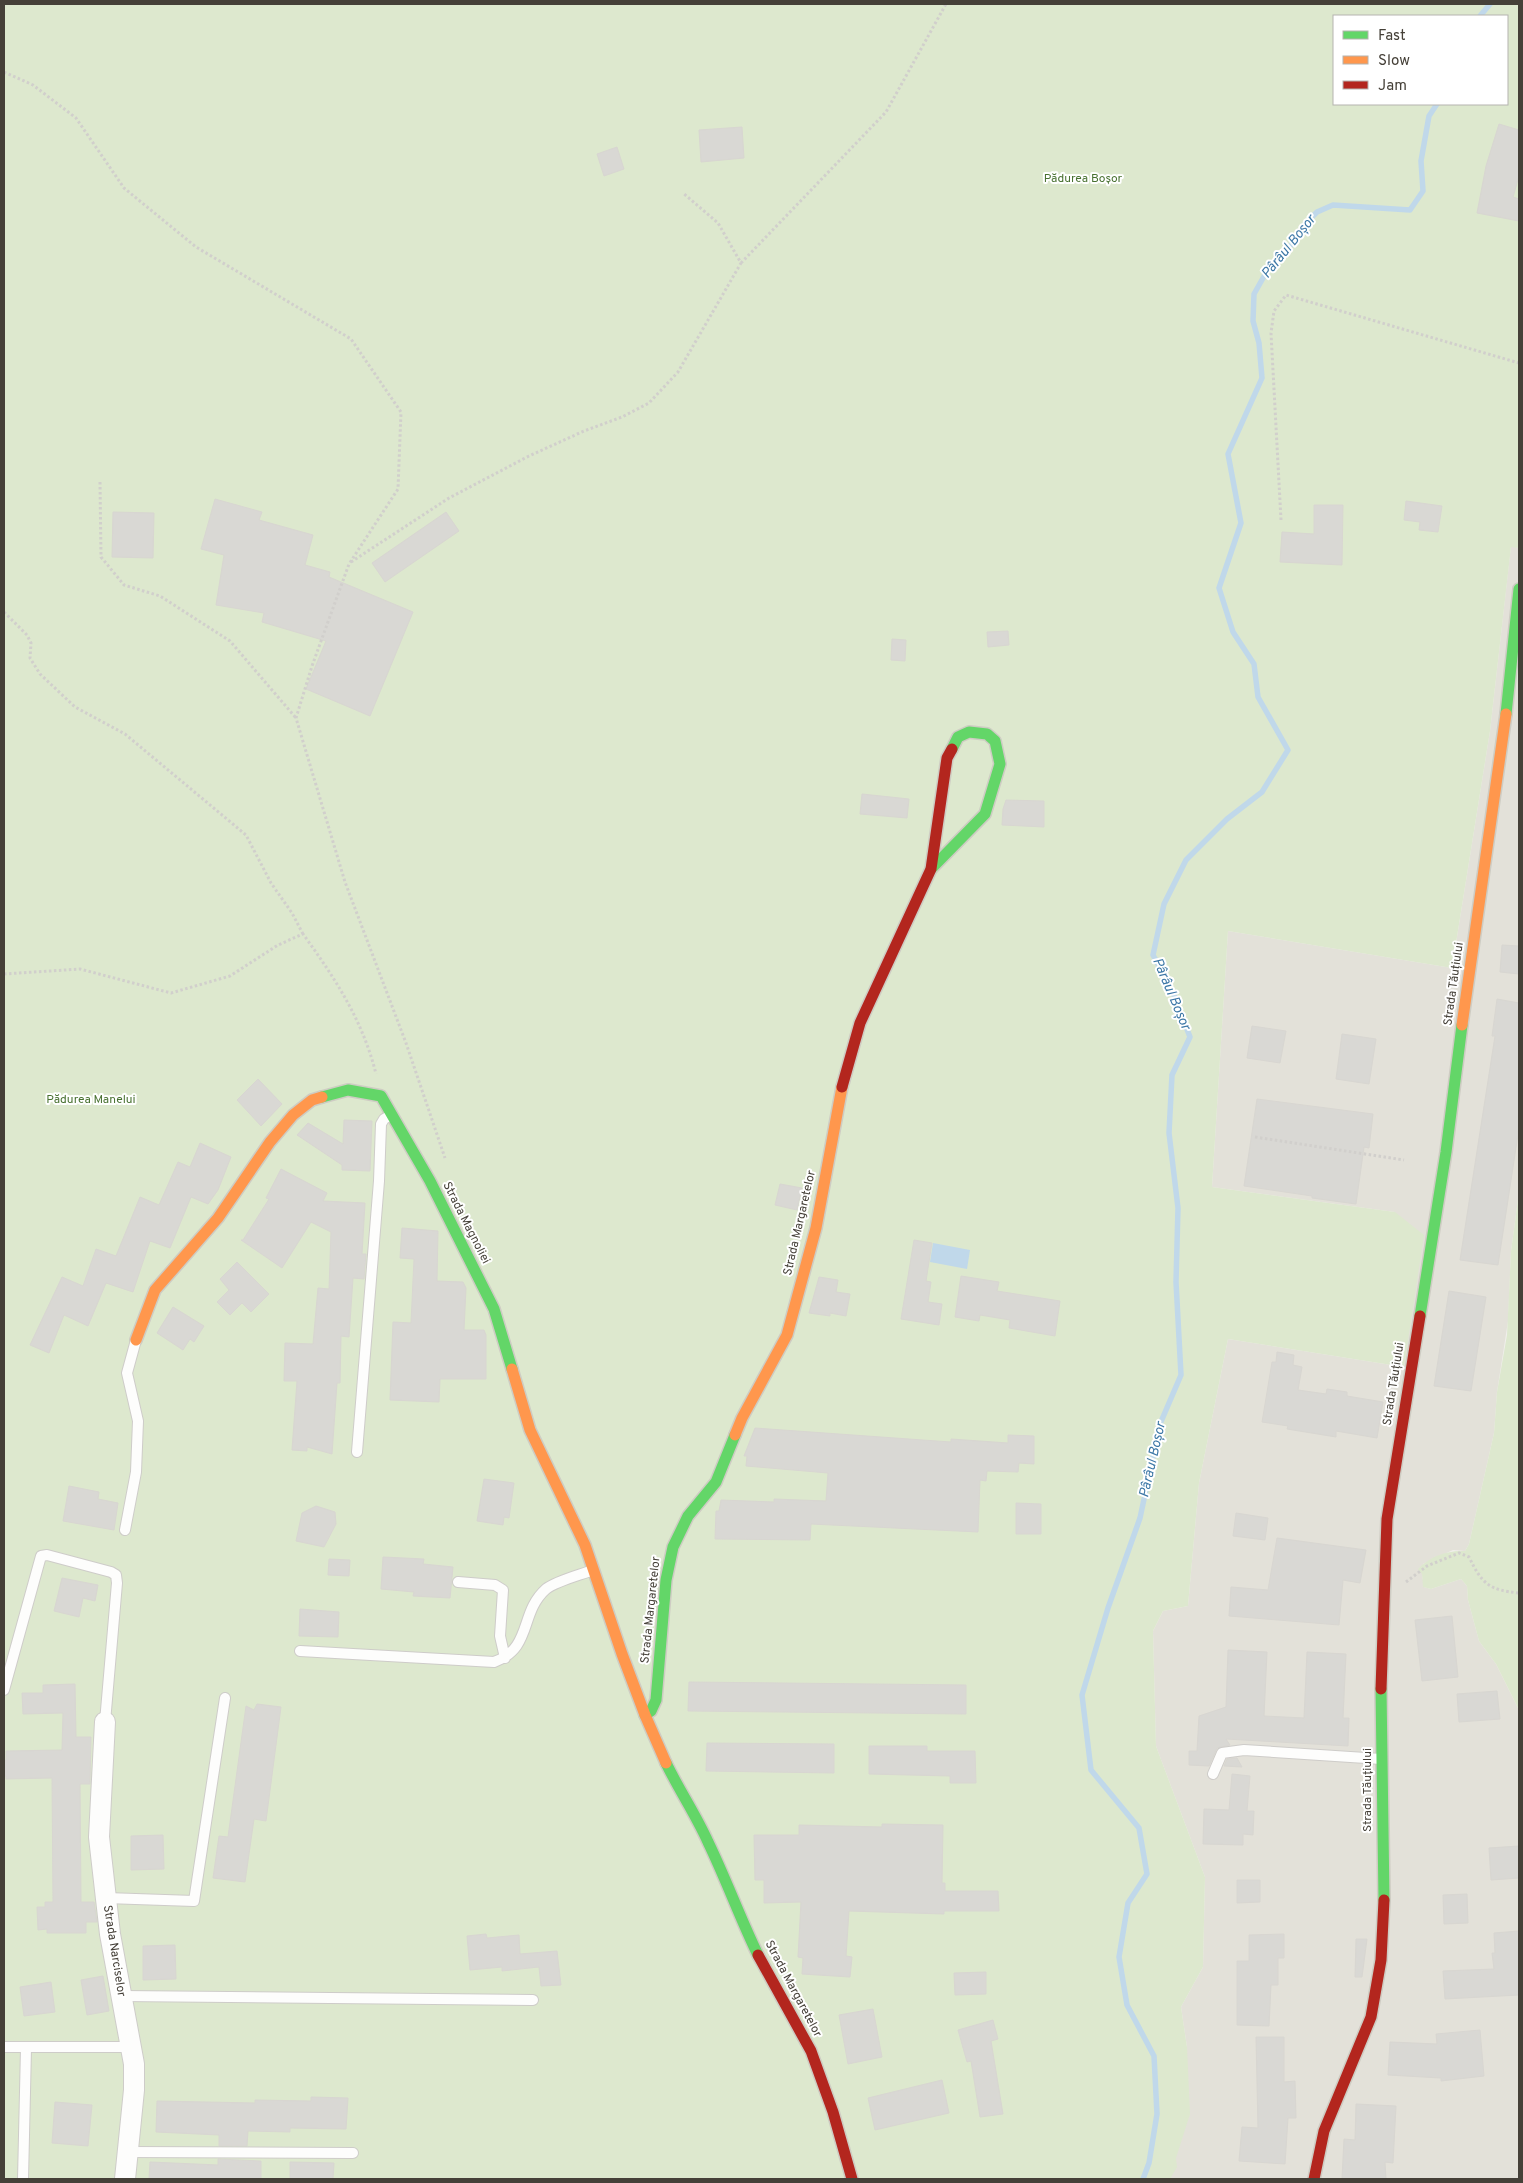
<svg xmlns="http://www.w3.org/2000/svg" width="1523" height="2183" font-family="Overpass,sans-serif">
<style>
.residential{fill:#e3e1d9}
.green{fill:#dde8ce;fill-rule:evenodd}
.water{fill:#c0d8ea}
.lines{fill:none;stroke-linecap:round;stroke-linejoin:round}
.stream{stroke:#c0d8ea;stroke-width:5.5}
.building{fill:#d9d8d4;stroke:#d8d6d1}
.lane-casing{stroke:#ceccc9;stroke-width:12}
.street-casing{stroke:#ceccc9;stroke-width:22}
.fast-casing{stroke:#ceccc3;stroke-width:14}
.slow-casing{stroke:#ceccc3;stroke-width:14}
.jam-casing{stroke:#ceccc3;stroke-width:14}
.path{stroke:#d1cfcc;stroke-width:3;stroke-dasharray:2.5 2.5;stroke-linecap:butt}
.lane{stroke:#fdfdfc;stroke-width:10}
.street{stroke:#fdfdfc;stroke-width:20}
.fast{stroke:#63d668;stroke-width:11}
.slow{stroke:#ff974d;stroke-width:11}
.jam{stroke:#b3261e;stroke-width:11}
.labels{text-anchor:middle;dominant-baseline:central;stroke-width:4;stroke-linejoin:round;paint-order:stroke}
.park-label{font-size:12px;fill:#487131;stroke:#fff}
.street-label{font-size:12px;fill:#454038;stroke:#fff}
.water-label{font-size:14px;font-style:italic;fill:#3c77a6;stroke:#fff}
</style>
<rect width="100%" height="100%" fill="#f0efeb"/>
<!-- residential -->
<path class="residential" d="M1511,546L1519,548V1192L1511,1251L1508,1321L1497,1392L1494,1433L1469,1544L1465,1551L1453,1550L1423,1564L1422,1574L1424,1587L1431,1589L1461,1579L1467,1586L1468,1600L1479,1641L1496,1664L1519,1710V2179H1169L1187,2047L1181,2007L1203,1967L1205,1877L1156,1746L1153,1631L1163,1611L1188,1606L1199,1483L1228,1339L1404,1367L1395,1212L1212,1187L1228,931L1452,968L1490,731Z"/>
<!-- green -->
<path class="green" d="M4,4H1519V548L1511,547L1490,731L1452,968L1228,931L1212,1187L1395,1212L1424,1235L1404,1367L1228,1339L1199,1483L1188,1606L1163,1611L1153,1631L1156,1746L1205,1877L1203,1967L1181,2007L1187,2047L1190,2114L1176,2158L1177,2167L1170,2179H4ZM1334,16H1507V104H1334Z
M1519,1192V1710L1496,1664L1479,1641L1468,1600L1467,1586L1461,1579L1431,1589L1423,1587L1422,1574L1418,1569C1430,1556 1448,1550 1465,1551L1469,1544L1494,1433L1497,1392L1507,1335L1511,1251Z"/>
<!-- water -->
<path class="water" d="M933,1243L970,1250L967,1269L930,1262Z"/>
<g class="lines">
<!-- stream -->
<path class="stream" d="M1480,16L1490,4
M1143,2179L1149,2163L1157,2114L1154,2056L1127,2005L1119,1957L1128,1903L1147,1874L1139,1828L1091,1770L1082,1695L1108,1608L1140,1518L1160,1424L1181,1375L1176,1282L1178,1208L1169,1133L1172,1075L1190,1037L1172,990L1153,955L1164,904L1186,860L1227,819L1262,792L1288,750L1258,697L1254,664L1233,632L1219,588L1241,523L1228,454L1262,378L1259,343L1253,321L1254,294L1267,271L1293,243L1303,226L1317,212L1333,205L1410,210L1423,191L1421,161L1429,116L1437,104"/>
</g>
<!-- building -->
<path class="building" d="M1499,124L1519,130V176L1513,197L1519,199V221L1477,213L1486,166Z
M742,127L744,158L701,162L699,130Z
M617,147L624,169L604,176L597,154Z
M215,499L262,512L259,520L313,535L305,565L330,572L329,577L413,612L370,716L306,689L326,641L262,622L264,613L216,605L224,555L201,549Z
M1406,501L1442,506L1438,532L1419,530L1420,522L1404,520Z
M1314,505H1343L1342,565L1280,562L1282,532L1314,534Z
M113,512L154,513L153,558L112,557Z
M446,512L459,531L385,582L372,563Z
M1008,631L1009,645L988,647L987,632Z
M892,639L906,640L905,661L891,660Z
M862,794L909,799L907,818L860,814Z
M1006,800L1044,801V827L1002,825L1003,809Z
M1502,945L1519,946V974L1500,972Z
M1497,999L1519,1003V1128L1498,1265L1460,1260L1495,1036H1492Z
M1252,1026L1286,1031L1280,1063L1247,1058Z
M1342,1034L1376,1039L1369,1084L1336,1079Z
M258,1079L282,1104L261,1126L237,1100Z
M1257,1099L1373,1114L1369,1148L1364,1147L1356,1204L1312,1198V1196L1244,1186Z
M344,1120L372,1121L370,1171L342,1170V1165L297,1135L308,1123L343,1144Z
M200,1143L231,1157L218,1190L208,1204L191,1197L170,1248L150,1241L133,1292L106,1283L88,1326L64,1315L49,1353L30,1345L62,1277L83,1286L96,1249L116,1256L140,1197L159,1205L178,1162L190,1167Z
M281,1169L327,1193L323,1201L365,1203L362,1254H366L364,1279L353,1278L349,1337L341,1336L340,1383H337L332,1454L307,1447V1451L292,1450L297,1381H284L285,1343L313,1344L318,1288L329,1289L331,1232L311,1222L282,1268L241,1240H243L269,1199L266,1198Z
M780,1184L802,1188L797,1210L775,1205Z
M402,1228L438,1231L437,1281L463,1282L466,1288L464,1330H484L486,1335V1379H440L439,1402L390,1400L393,1322L411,1323L414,1259L400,1258Z
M914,1240L932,1243L926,1281L931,1282L928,1302L942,1304L939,1325L901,1319Z
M237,1262L269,1294L251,1312L242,1303L230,1315L217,1302L229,1290L220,1279Z
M961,1276L999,1282L997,1291L1060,1301L1055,1336L1009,1328L1010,1320L980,1315L979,1321L955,1317Z
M819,1277L838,1280L836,1292L850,1294L846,1316L830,1313V1316L809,1313Z
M1449,1291L1486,1297L1471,1391L1434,1386Z
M173,1307L204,1326L194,1342L190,1339L183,1350L157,1333Z
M1277,1352L1294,1355L1293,1365L1302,1367L1298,1390L1326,1394L1327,1389L1347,1392V1396L1383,1402L1377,1438L1336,1431V1437L1287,1429L1288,1426L1262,1422L1272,1362H1276Z
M755,1428L951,1442V1439L1008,1443V1435L1034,1436V1464L1019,1463L1018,1472L987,1471L986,1481L980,1480L978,1532L811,1524L810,1540L715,1539L716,1511H719L721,1500L774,1502V1499L826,1501L828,1473L746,1466L747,1456H744Z
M484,1479L514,1483L509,1518L504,1517L503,1525L477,1521Z
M69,1486L99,1492L98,1499L118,1503L114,1530L63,1521Z
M1016,1503L1041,1504V1534H1016Z
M316,1506L335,1512L336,1524L324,1547L296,1541L302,1513Z
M1236,1513L1268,1518L1265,1540L1233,1536Z
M1277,1538L1366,1550L1360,1583L1343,1580L1339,1625L1229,1616L1231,1587L1268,1590Z
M383,1557L424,1559L423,1564L453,1567L450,1598L413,1596L414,1592L381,1589Z
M329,1559L350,1560L349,1576L328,1575Z
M62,1578L98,1585L95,1601L83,1598L79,1617L54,1611Z
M300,1609L339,1612L338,1637L299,1636Z
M1452,1616L1458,1677L1422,1681L1415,1620Z
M1228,1650L1267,1652L1264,1716L1304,1718L1307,1652L1346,1654L1343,1718H1349L1348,1746L1226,1739L1230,1745L1217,1748L1209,1766L1189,1765V1751H1197L1199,1716L1226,1707Z
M689,1682L966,1685V1714L688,1711Z
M75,1684L76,1737H91L90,1784H80L81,1902H94L97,1922H86V1933H47V1929L38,1930L37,1907H45V1902H53L52,1778L6,1779V1776H4V1760H6V1751L62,1750L63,1713L23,1714L22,1693H43V1685Z
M1497,1691L1500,1719L1459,1722L1457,1694Z
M257,1704L281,1707L266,1821L254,1819L245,1882L213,1878L219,1836L228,1837L246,1706L254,1710Z
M707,1743L834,1744V1773L706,1771Z
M869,1746H927V1751H975L976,1783H950V1776L869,1774Z
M1237,1758L1242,1767L1224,1766L1227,1759Z
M1232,1774L1250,1776L1247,1811H1254L1253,1835L1243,1834V1845L1203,1844L1204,1809L1229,1810Z
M882,1824L943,1825L942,1883H945V1891H998L999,1911H944V1914L849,1911L846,1956L852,1957L850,1977L802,1974L803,1958L798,1957L801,1902L764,1903V1880H755L754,1835H799V1825L882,1827Z
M163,1835L164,1869L131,1870V1836Z
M1519,1846V1878L1491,1880L1489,1848Z
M1237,1880H1260V1902L1237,1903Z
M1467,1894L1468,1923L1444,1924L1443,1895Z
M1519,1931V1995L1445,1999L1443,1971L1494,1969L1492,1953H1495L1494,1933Z
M486,1934L487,1938L519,1935L520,1954L557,1951L561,1985L541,1986L539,1967L502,1971V1967L470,1970L467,1936Z
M1284,1934V1958H1278V1985H1271L1269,2026L1237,2025V1961H1249V1935Z
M1356,1939H1367L1362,1977H1355Z
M175,1945L176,1979L143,1980V1946Z
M986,1972V1994L955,1995L954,1973Z
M103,1976L109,2011L87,2015L81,1980Z
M51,1982L55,2012L24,2016L20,1987Z
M873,2009L882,2057L848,2064L839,2015Z
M993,2020L998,2039L991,2041L1003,2114L980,2117L971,2061L967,2062L958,2030Z
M1480,2030L1484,2076L1441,2081V2078L1388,2075L1390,2042L1437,2044L1436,2034Z
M1256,2037H1284V2082L1295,2081L1296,2118H1288L1285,2164L1239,2161L1242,2127L1258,2128Z
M942,2080L949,2113L875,2130L868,2098Z
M311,2097L348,2098L346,2129L290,2128V2132L248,2131L247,2146H219V2135L156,2132L157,2101L255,2103V2100L311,2101Z
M55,2102L92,2105L88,2146L52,2143Z
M1356,2104L1396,2106L1393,2163L1385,2162L1386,2179H1342L1344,2139L1355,2140Z
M218,2159L261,2161V2179H149L150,2162L218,2165Z
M290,2162L334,2163L333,2179H290Z"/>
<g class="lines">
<!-- lane casing -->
<g class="lane-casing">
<path id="lane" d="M357,1452L379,1181L381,1124L384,1119L391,1115
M125,1530L136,1472L138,1421L127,1373L136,1340
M458,1582L495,1585L503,1590L500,1636L505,1658
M300,1651L494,1662C533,1648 519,1613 546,1589C556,1581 580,1575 593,1570
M4,1690L41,1556L47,1555L111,1572L116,1575L117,1583L105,1722
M1213,1774L1222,1753L1244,1750L1381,1759
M106,1898L194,1901L225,1698
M121,1996L533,2000
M4,2047H130
M128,2152L353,2153
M23,2179L26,2048"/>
</g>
<!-- street casing -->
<g class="street-casing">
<path id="street" d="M105,1722L99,1837L110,1934L134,2064V2090L125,2179"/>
</g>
<!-- fast casing -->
<g class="fast-casing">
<path id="fast" d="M1506,714L1519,589
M931,869L985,814L1000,764L995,741L987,734L969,732L958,737L952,749
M322,1097L348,1090L381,1096L430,1181L494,1309L512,1369
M1420,1316L1446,1152L1462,1025
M1381,1689L1384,1900
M645,1715L651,1711L656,1700L666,1580L673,1547L688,1516L716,1482L735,1435
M666,1763C679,1790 696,1815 708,1842C726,1879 740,1918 758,1955"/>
</g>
<!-- slow casing -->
<g class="slow-casing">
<path id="slow" d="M1462,1025L1506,714
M136,1340L155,1290L218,1218L270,1142L293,1115L312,1100L322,1097
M512,1369L530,1430L585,1545L622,1654L645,1715L666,1763
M735,1435L742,1418L787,1335L816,1228L842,1087"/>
</g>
<!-- jam casing -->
<g class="jam-casing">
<path id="jam" d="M842,1087L860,1023L931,869L947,758L952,749
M1381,1689L1387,1519L1420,1316
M758,1955L811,2051L833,2112L852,2179
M1314,2179L1324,2131L1371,2017L1381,1960L1384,1900"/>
</g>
<!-- path -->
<path class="path" d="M4,72L33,85L76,118L124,188L196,247L351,339L401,412L398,489L349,564L312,666L296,718L345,882L406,1043L445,1158
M741,263L886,112L946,4
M100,482L101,557L124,585L160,596L230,641L296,718
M1281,520L1271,333L1274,311L1286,295L1519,363
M351,562L449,498L529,456L584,431L622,417L649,403L678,372L741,263L718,223L683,193
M4,612L27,635L31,643L30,658L40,674L75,707L125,734L246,835L271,883L292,913L303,934
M4,974L80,969L171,993L230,976L278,945L303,934C335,978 363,1021 376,1074
M1255,1137L1404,1160
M1406,1582L1427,1566L1459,1553L1469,1557C1482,1584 1489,1590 1519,1593"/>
<!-- lane -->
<use href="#lane" class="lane"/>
<!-- street -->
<use href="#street" class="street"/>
<!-- fast -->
<use href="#fast" class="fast"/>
<!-- slow -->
<use href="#slow" class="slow"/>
<!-- jam -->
<use href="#jam" class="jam"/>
</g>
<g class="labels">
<!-- park labels -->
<g class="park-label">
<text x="1083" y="179">Pădurea Boșor</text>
<text x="91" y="1100">Pădurea Manelui</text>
</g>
<!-- street labels -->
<g class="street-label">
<text transform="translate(1454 984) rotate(-82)">Strada Tăuțiului</text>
<text transform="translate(466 1223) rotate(63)">Strada Magnoliei</text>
<text transform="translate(800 1223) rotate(-77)">Strada Margaretelor</text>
<text transform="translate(1394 1384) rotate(-81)">Strada Tăuțiului</text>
<text transform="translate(651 1610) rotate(-84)">Strada Margaretelor</text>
<text transform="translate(1368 1790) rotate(-90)">Strada Tăuțiului</text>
<text transform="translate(114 1951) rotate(81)">Strada Narciselor</text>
<text transform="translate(793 1989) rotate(62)">Strada Margaretelor</text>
</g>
<!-- water labels -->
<g class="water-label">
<text transform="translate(1289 247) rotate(-51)">Pârâul Boșor</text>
<text transform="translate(1171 994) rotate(67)">Pârâul Boșor</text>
<text transform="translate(1153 1460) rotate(-77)">Pârâul Boșor</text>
</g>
</g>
<!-- border -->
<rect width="1523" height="2183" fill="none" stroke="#454038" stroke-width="10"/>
<!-- legend -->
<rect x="1333" y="15" width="175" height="90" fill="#ffffff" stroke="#b5b3af"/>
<rect x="1343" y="31" width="25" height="8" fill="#63d668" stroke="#b5b3af"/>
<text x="1378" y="40" font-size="15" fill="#454038">Fast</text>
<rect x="1343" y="56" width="25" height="8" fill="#ff974d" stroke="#b5b3af"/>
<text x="1378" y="65" font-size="15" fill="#454038">Slow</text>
<rect x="1343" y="81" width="25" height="8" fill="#b3261e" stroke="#b5b3af"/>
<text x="1378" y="90" font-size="15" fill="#454038">Jam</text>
</svg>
